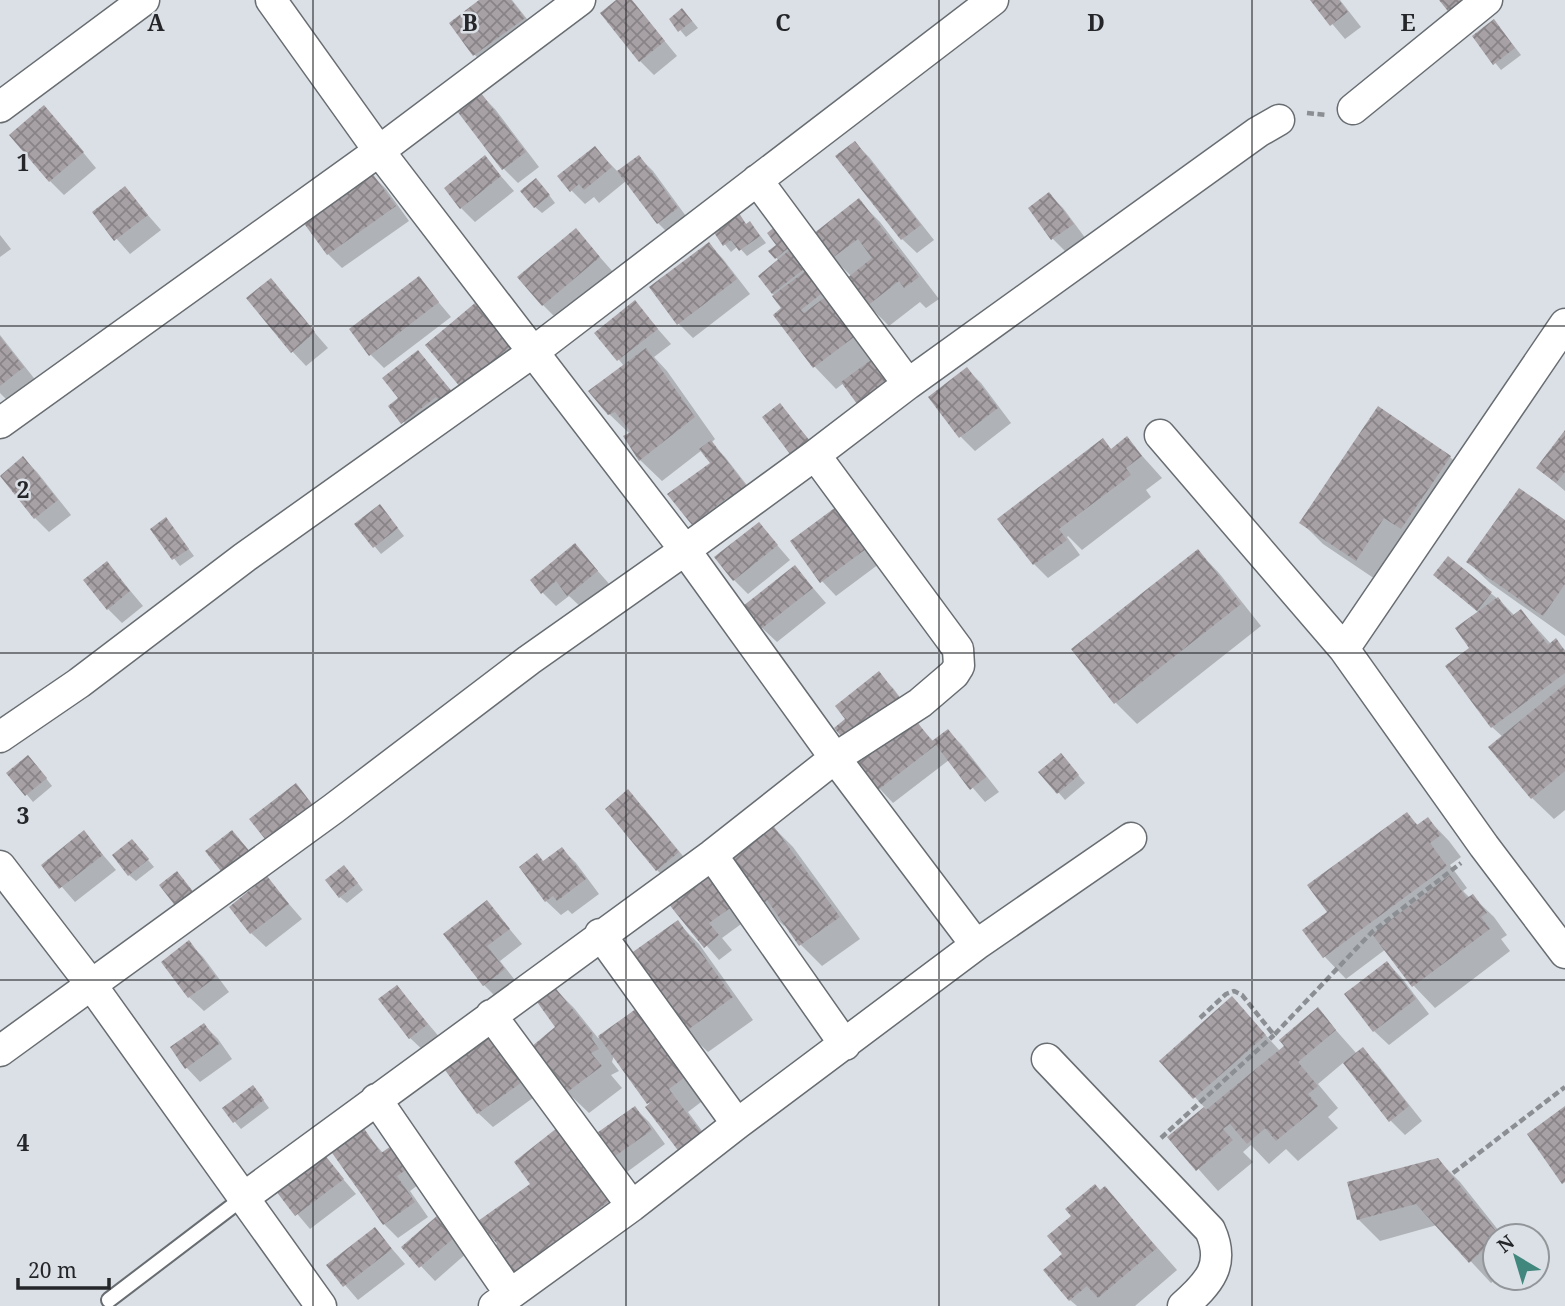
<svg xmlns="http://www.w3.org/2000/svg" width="1565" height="1306" font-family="'Noto Serif',serif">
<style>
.shadow{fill:#0003}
.building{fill:url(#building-cross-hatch)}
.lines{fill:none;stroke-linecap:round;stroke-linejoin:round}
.service-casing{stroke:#686d72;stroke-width:18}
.minor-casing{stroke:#686d72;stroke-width:33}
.path{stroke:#8b8e93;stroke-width:4.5;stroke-dasharray:7 3.5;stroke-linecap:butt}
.service{stroke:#fff;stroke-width:14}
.minor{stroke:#fff;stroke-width:30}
.grid{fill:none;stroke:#242629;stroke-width:2;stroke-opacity:0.55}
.grid-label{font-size:23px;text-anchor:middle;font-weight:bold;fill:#242629;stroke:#dbe0e6;stroke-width:5;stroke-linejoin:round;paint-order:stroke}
</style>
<defs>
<pattern id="building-cross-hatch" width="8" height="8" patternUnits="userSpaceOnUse" patternTransform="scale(1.75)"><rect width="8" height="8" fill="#a7a1a5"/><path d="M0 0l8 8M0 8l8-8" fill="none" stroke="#888386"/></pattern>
</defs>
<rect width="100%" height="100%" fill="#dbe0e6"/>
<!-- shadow -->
<path class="shadow" d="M482,0H512L538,33L489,69L475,55L451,24Z
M619,0H631L677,56L654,75L640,61Z
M1312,0H1340L1361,27L1345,39Z
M689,17L698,28L686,37L671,19Z
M1500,28L1521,55L1501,70L1474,37Z
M481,95L495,109L539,167L518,183L504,169L460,111Z
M58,122L96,168L64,195L50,181Z
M855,143L869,157L934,240L917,253L902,239L838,156Z
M595,148L618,172L639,157L653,171L691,223L672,237L658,223L626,181L599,203L594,197L585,204L571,190Z
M485,158L514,191L475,222L461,208Z
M372,175L386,189L409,221L342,268L328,254L306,222Z
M543,187L555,203L542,213L535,207Z
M125,189L161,230L130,254L94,213Z
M1049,194L1063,208L1086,239L1067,253L1053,239L1030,208Z
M859,201L880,222L939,299L926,308L920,302L889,326L868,305L851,276L833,258L815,234Z
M738,216L747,225L749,223L756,230L766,243L747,256L738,246L731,252L715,232Z
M781,224L879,356L836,389L815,367L775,315L784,309L760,276L779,261L770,251L778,245Z
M576,230L613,272L557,319L543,305Z
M0,235L11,249L0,257Z
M709,244L723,259L750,294L693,338L678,323Z
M419,279L451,317L384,368L370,354Z
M270,281L328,348L306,366L292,351Z
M635,303L671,344L654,357L667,371L715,439L711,443L725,457L760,502L707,538L670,495L713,464L702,450L662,481L640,460L626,436L630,434L609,414L624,366L597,333Z
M474,305L523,361L476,401Z
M0,335L37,382L10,403L0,393Z
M431,367L466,408L417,437L391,407Z
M967,369L981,383L1011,423L975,451L961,437L930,397Z
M780,405L822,455L806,467L792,453L764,417Z
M1565,433V491L1538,468Z
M1127,439L1162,478L1146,490L1151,497L1082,550L1068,536L1067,537L1080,555L1048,578L1034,564L999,519L1103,440L1112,450Z
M1450,457L1471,478L1378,581L1323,544L1301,522Z
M23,458L37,472L71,515L49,532L35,518L1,475Z
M840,506L883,561L836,596L822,581Z
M386,513L404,536L381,554L356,524Z
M166,519L194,556L180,566L152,530Z
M1565,522V636L1490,583L1468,562Z
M759,524L790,560L748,594L734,580Z
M575,545L611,586L583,609L569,596L556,606L542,592Z
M1198,551L1219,573L1261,626L1137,724L1116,703L1074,649Z
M1448,559L1498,599L1515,616L1521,611L1551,644L1556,641L1565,650V810L1554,819L1532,798L1503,737L1492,727L1472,648L1479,613L1435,575Z
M107,563L143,606L122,623L108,609Z
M795,567L826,603L777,642L762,628Z
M878,674L893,688L914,716V720L934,742L948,731L962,745L999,792L985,802L949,760L893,803L879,788L865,758L849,742L848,719Z
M1067,762L1085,783L1065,800L1041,772Z
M35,764L52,786L33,802L9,773Z
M642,806L692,867L671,884L657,870Z
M1406,814L1419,826L1428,819L1449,841L1461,857L1450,865L1467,888L1463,891L1470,898L1472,896L1494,917L1507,935L1501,939L1510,951L1435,1008L1414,986L1386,949L1346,979L1325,957L1305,930L1329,912Z
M772,826L793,847L860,939L822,966L801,945L786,924L784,926L763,905Z
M84,833L116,870L75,902L43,865Z
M138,848L154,867L136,881L129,875Z
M562,849L576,863L599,894L572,914L568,910L561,915L546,901L544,862Z
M351,874L363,890L347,903L340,897Z
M267,879L302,919L266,947L251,933Z
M723,885L748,919L722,938L732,950L719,960L671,904Z
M487,902L522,944L500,961L518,984L498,999L484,985Z
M678,923L699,944L753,1020L708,1052L686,1031Z
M189,943L203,957L229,992L204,1011L189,997Z
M1387,963L1401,977L1429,1014L1389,1045L1374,1031L1346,994Z
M397,987L441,1039L425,1052L410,1038Z
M553,987L574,1008L598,1038L640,1008L709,1096L688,1112L716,1150L650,1105L614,1055L612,1062L619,1071L611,1075L622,1088L589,1113L568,1093L564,1096Z
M1232,998L1280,1051L1318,1010L1357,1054L1362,1050L1377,1064L1422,1121L1405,1135L1391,1121L1344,1062L1318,1084L1338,1108L1328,1117L1338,1128L1298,1161L1286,1149L1269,1164L1251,1145L1243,1152L1253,1162L1218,1191L1170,1137L1205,1108L1161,1061Z
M204,1025L218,1039L232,1059L200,1082L186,1067Z
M492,1038L537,1095L493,1127L478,1113L448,1070Z
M259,1094L269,1108L241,1129L224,1109Z
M635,1108L649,1122L665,1144L627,1172L613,1158Z
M363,1130L383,1153L394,1146L423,1181L410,1191L428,1217L398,1238L384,1224Z
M583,1148L638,1217L533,1297L512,1276Z
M324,1157L356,1194L310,1229L278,1191Z
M1438,1160L1460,1182L1503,1236H1495L1497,1278L1491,1283L1437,1225L1380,1241L1358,1219Z
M1105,1188L1177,1270L1135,1306H1077L1070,1300L1100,1192Z
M437,1218L468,1252L435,1281L403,1247Z
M375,1229L405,1264L358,1300L328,1265Z"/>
<!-- building -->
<path class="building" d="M479,0H511L525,18L473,56L449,23Z
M616,0H632L665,41L639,62L600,13Z
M1310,0H1339L1348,12L1330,26Z
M1439,0H1470L1451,15Z
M682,8L692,21L678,32L669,19Z
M1494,19L1515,48L1493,65L1472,36Z
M481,93L526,152L502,170L457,111Z
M44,105L84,152L49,182L9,135Z
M855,141L921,225L901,240L835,156Z
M595,146L612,167L584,190L579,184L570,192L557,176Z
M485,155L501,176L460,209L444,188Z
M639,155L678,208L657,224L617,171Z
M372,173L396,206L327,255L303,222Z
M536,178L550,195L534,208L520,191Z
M125,186L148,215L114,241L92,212Z
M1049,192L1074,224L1051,240L1028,208Z
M859,198L919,277L904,288L899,281L867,306L846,279L872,258L858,239L831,259L813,234Z
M739,213L746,224L750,221L760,236L739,251L731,240L723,246L713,231Z
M781,222L797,241L775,259L768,251L776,245L767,233Z
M576,228L600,257L542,306L517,277Z
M709,242L737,279L677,325L649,287Z
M798,243L813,262L772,294L758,276Z
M815,264L832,285L801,310L804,313L832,292L862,331L813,368L773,315L781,308L772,296Z
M419,276L439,302L369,356L349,329Z
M271,278L315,332L291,353L246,298Z
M635,300L658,329L617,361L594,333Z
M475,303L511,346L461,388L425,345Z
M0,337L24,367L0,386Z
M646,348L695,417L639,461L623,436L631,432L615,412L608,415L588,391Z
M418,350L453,393L441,403L436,397L401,424L388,406L398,398L382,378Z
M879,354L898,380L860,408L841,382Z
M967,367L998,408L959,438L928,397Z
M780,403L809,440L790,454L762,417Z
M1378,406L1451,456L1401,529L1384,518L1356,561L1299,523Z
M1565,430V472L1556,483L1536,468Z
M1127,436L1142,456L1126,468L1131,475L1059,529L1067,540L1033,565L997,519L1103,438L1111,449Z
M711,440L747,487L731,500L727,498L692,525L667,494L710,463L699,449Z
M23,456L58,500L34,519L0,476Z
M1519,488L1565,520V584L1543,616L1466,562Z
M380,504L398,528L373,548L354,524Z
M840,504L870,546L820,583L790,541Z
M166,517L189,549L172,560L150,529Z
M759,522L778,545L733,581L714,557Z
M575,543L598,571L567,596L556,581L541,594L530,580Z
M1198,549L1241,604L1114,704L1071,649Z
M1448,556L1492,592L1477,611L1433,575Z
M107,561L130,591L107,610L83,580Z
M795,565L813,588L761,629L743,606Z
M1498,597L1512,616L1521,609L1548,645L1556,638L1565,651V673L1491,728L1445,666L1469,648L1455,628Z
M879,671L902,701L848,744L834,728L845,719L835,706Z
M1565,684V771L1531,799L1488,747Z
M914,718L932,741L948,729L986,777L970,790L936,745L878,790L857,763Z
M1061,753L1079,775L1057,794L1038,772Z
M28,755L47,778L25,796L6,773Z
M296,783L315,808L269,844L249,819Z
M628,789L679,852L656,871L605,809Z
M1407,812L1417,825L1428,817L1441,835L1430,843L1447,866L1323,958L1302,930L1327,912L1307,885Z
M772,824L840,917L799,946L767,900L762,906L726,858Z
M84,830L103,855L59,889L41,865Z
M232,830L251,853L224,875L205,851Z
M132,839L149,859L128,876L112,855Z
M562,847L586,879L557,901L553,896L545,902L519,867L537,853L543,861Z
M344,865L358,883L339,898L325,880Z
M709,869L736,904L709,923L719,935L704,948L668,903Z
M177,871L195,894L177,908L159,885Z
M1450,875L1467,898L1473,894L1487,913L1481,917L1490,929L1412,987L1372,934Z
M267,876L289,904L250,934L229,907Z
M487,900L510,929L487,946L505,969L483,986L443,934Z
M678,920L733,997L685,1032L630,954Z
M189,940L216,977L188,998L161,962Z
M1387,961L1416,999L1373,1032L1344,994Z
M397,985L428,1024L409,1039L378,999Z
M553,985L593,1034L592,1039L599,1049L591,1053L602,1066L566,1093L525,1052L555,1027L535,999Z
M1232,996L1266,1035L1193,1099L1159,1061Z
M640,1006L689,1074L669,1089L703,1135L680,1153L645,1107L654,1100L647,1104L598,1036Z
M1318,1007L1336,1030L1298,1062L1318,1086L1308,1094L1318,1106L1276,1141L1265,1128L1247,1144L1230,1124L1223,1129L1233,1140L1196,1171L1167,1137L1204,1107L1206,1110L1284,1046L1279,1040Z
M204,1023L219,1044L185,1069L170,1047Z
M492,1035L525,1080L477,1114L445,1070Z
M1363,1047L1409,1106L1389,1122L1343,1063Z
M253,1085L264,1100L233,1123L222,1108Z
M635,1106L652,1130L611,1159L594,1135Z
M1565,1106V1182L1562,1184L1527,1134Z
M562,1124L618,1194L511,1277L490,1250L497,1244L478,1221L530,1184L514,1162Z
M363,1127L381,1153L394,1144L410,1167L397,1176L415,1202L383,1225L330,1150Z
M324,1154L344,1179L295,1216L276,1191Z
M1438,1158L1500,1236H1495V1239L1469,1263L1416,1204L1357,1220L1347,1182Z
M1095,1184L1100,1190L1105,1186L1157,1248L1098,1298L1087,1286L1069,1301L1043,1270L1062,1254L1047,1236L1071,1216L1065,1209Z
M437,1216L455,1237L419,1268L401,1247Z
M375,1227L392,1249L343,1287L326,1265Z"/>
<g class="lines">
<!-- service casing -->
<g class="service-casing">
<path id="service" d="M109,1300L243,1198"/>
</g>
<!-- minor casing -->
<g class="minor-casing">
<path id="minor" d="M271,0L379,151L685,550L835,758L976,945
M0,107L144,0
M1353,109L1487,0
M757,180L908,384
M0,423L379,151L580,0
M1160,435L1344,649L1484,846L1565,953
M1344,649L1565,324
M0,737L79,683L245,557L533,352L993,0
M712,855L845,1045
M0,866L90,983L321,1306
M600,934L737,1124
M491,1015L632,1206
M0,1051L333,809L529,660L685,550L815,455L908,384L1258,132L1279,120
M1047,1059L1210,1230C1226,1265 1209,1283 1183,1306
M376,1099L510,1294
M243,1198L712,855L835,758L920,703L954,674L959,666L958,649L815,455
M494,1306L632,1206L737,1124L976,945L1131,838"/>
</g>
<!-- path -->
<path class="path" d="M1307,113L1326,115
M1200,1018L1226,994L1234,991L1242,995L1274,1035L1372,932L1461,863
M1161,1138L1274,1035
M1453,1173L1565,1087"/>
<!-- service -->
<use href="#service" class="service"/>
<!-- minor -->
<use href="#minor" class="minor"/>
</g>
<!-- grid -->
<path class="grid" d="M313,0V1306M626,0V1306M939,0V1306M1252,0V1306M0,326H1565M0,653H1565M0,980H1565"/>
<g class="grid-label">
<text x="156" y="31">A</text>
<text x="470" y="31">B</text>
<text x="783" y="31">C</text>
<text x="1096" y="31">D</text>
<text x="1408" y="31">E</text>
<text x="23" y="171">1</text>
<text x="23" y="498">2</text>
<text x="23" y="824">3</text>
<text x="23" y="1151">4</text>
</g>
<!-- north arrow -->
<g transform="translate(1516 1257) rotate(322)"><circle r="33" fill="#dbe0e6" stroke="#92969a" stroke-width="2"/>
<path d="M0-5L12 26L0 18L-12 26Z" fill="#42877d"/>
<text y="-10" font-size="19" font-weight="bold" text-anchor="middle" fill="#242629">N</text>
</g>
<!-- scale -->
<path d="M18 1278v10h91v-10" fill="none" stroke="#242629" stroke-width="3.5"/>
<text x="28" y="1278" font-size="21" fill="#242629" stroke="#dbe0e6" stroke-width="5" paint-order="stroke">20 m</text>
</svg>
